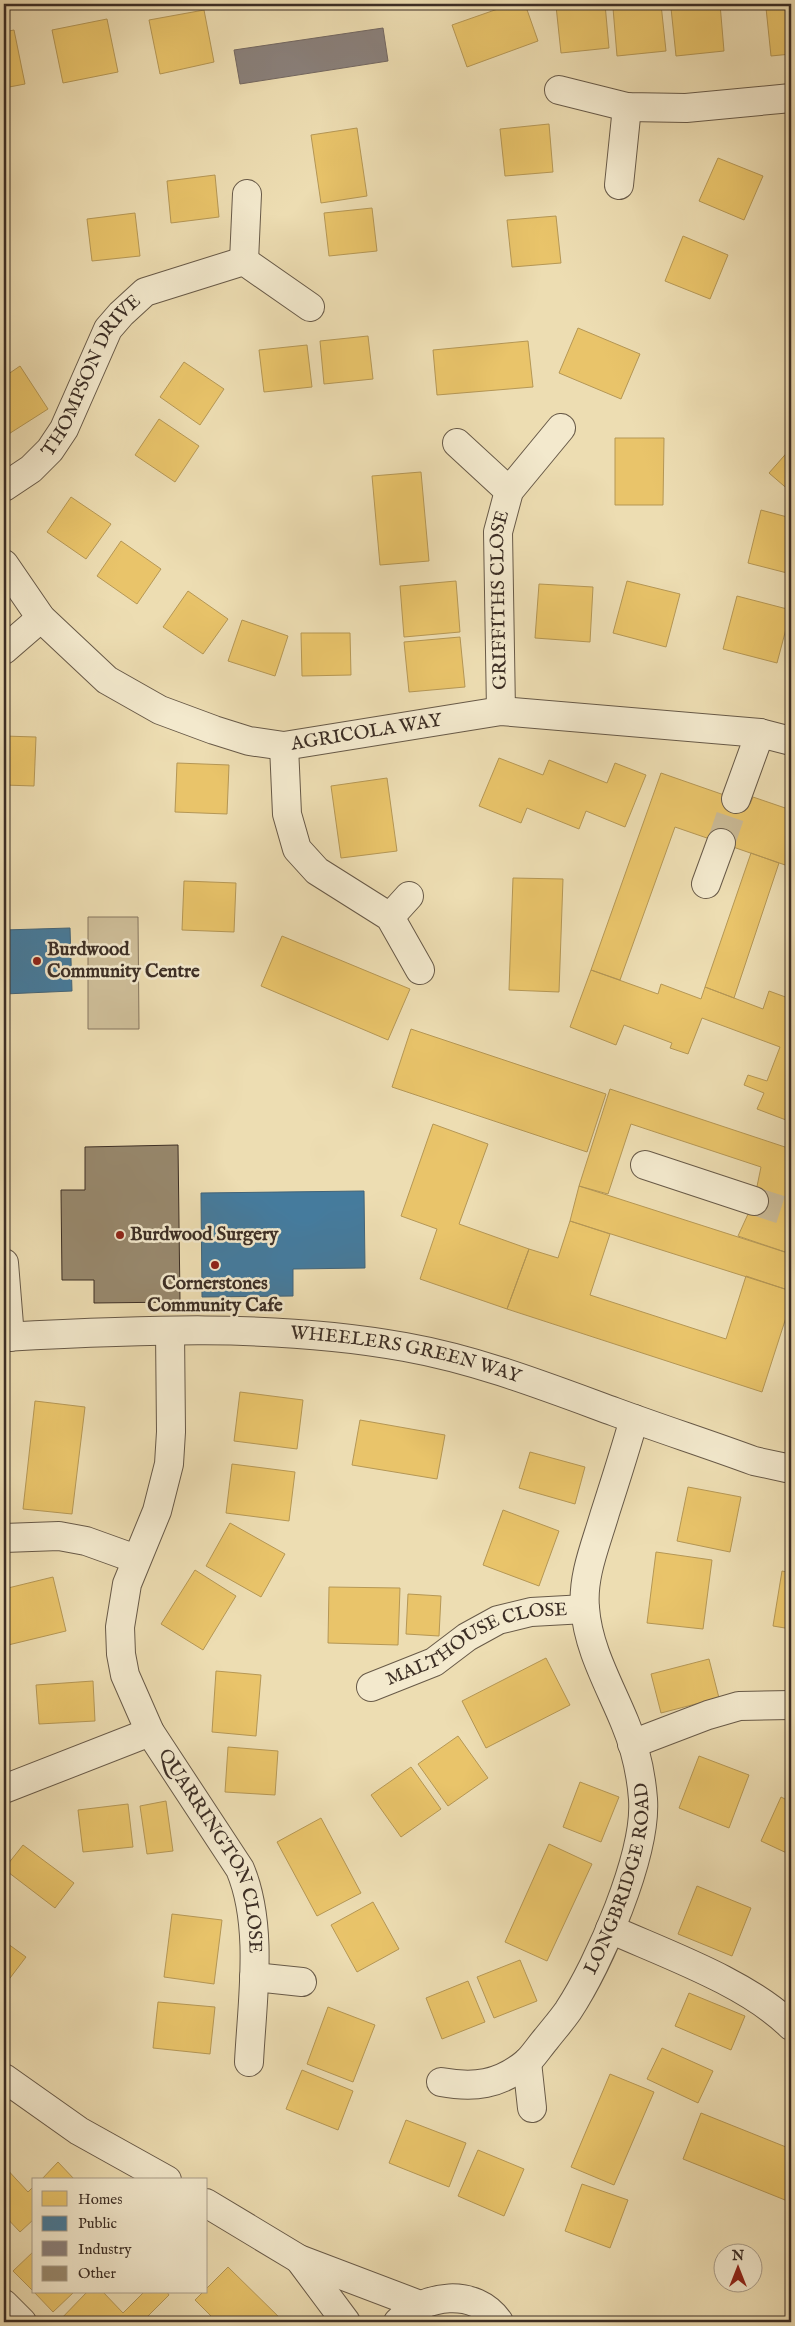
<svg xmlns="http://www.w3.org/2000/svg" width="795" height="2326" font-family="'IM FELL English',serif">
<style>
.green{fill:#cfbf9a;stroke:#867660}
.homes{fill:#e9c46a;stroke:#b59755}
.public{fill:#457b9d;stroke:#426479}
.industry{fill:#8a817c;stroke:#736862}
.building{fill:#98896e;stroke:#3c2e25}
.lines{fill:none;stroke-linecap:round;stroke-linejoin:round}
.minor-tunnel{stroke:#caba96;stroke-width:28;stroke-dasharray:28 14;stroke-linecap:butt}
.minor-casing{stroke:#685a48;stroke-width:30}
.minor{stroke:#f3e9cd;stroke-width:28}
.poi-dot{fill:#8f2418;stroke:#f3e9cd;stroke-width:2}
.labels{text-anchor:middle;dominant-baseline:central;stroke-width:5;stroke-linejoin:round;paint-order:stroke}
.street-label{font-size:19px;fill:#3c2e25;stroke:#f3e9cd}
.poi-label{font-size:19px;font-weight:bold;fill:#3c2e25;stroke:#f3e9cd;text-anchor:start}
</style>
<rect width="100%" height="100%" fill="#edddb2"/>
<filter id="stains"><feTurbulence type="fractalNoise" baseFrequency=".004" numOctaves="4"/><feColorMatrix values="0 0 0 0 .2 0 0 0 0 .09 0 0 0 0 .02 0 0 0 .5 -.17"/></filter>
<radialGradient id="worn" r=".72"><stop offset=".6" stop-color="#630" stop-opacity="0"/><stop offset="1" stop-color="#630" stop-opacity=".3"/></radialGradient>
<!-- green -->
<path class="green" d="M88,917H138L139,1029H88Z"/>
<!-- homes -->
<path class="homes" d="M512,4H525L538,41L467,67L452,25Z
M578,4H605L609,48L561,53L556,6Z
M661,4L666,51L617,56L613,8Z
M720,4L724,51L676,56L671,8Z
M791,6V54L771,56L766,8Z
M204,10L214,62L160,74L149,20Z
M107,19L118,72L63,83L52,30Z
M14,30L25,84L4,88V32Z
M549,124L553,172L505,176L500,129Z
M357,128L367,196L321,203L311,135Z
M718,158L763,176L744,220L699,201Z
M215,175L219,217L171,223L167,181Z
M372,208L377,251L329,256L324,213Z
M135,213L140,256L92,261L87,219Z
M556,216L561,263L512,267L507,220Z
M683,236L728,255L710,299L665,281Z
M578,328L640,354L621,399L559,373Z
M368,336L373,379L324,384L320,341Z
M528,341L533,387L437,395L433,350Z
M307,345L312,387L264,392L259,350Z
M184,362L224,389L200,425L160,397Z
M20,366L48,409L4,437V377Z
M159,419L199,446L175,482L135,455Z
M615,438H664L663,505H615Z
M791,448V492L769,473Z
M421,472L429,561L380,565L372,476Z
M71,497L111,524L86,559L47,532Z
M761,510L791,518V574L748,563Z
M121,541L161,569L137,604L97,576Z
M456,581L460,632L404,637L400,586Z
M627,581L680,594L666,647L613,633Z
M539,584L593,587L590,642L535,638Z
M188,591L228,619L203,654L163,627Z
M737,596L791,610L777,663L723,649Z
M242,620L288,636L275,676L228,661Z
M301,633H350L351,675L302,676Z
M460,637L465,687L409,692L404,642Z
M4,736L36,737L34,786L4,785Z
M499,758L543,775L549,760L607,783L615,763L646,775L625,827L586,811L579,829L527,808L521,823L479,806Z
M177,763L229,765L227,814L175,812Z
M661,773L750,804L753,797L791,810V867L675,827L620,980L591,970Z
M387,778L397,851L341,858L331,786Z
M751,853L779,863L734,998L705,987Z
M513,878L563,879L559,992L509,990Z
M184,881L236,883L234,932L182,930Z
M282,936L410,989L388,1040L261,986Z
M591,970L658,994L661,984L701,999L705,987L763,1009L769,991L791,999V1107L786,1120L757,1109L764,1093L744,1085L748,1075L767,1081L780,1047L702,1018L688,1054L670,1048L672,1043L624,1025L616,1045L570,1027Z
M411,1029L606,1094L587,1152L392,1087Z
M610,1089L791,1149V1254L738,1236L754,1201L761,1167L631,1124L608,1194L579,1186Z
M433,1124L488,1144L459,1224L529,1249L507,1309L420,1279L437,1229L401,1216Z
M579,1186L791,1254V1291L570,1221Z
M570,1221L610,1234L590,1295L726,1339L746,1276L791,1291V1302L762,1392L507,1309L529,1249L558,1258Z
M240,1392L303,1400L297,1449L234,1441Z
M35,1401L85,1407L72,1514L23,1509Z
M360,1420L445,1435L437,1479L352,1465Z
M530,1452L585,1467L575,1504L519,1488Z
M232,1464L295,1472L289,1521L226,1513Z
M688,1487L741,1497L730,1552L677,1541Z
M503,1510L559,1531L539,1586L483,1565Z
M230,1523L285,1554L261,1597L206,1566Z
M656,1552L712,1560L703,1629L647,1623Z
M195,1570L236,1596L203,1650L161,1624Z
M782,1571L791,1573V1629L773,1626Z
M53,1577L66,1631L4,1646V1589Z
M329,1587L400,1588L398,1645L328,1643Z
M408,1594L441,1596L439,1636L406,1634Z
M546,1658L570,1705L486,1748L462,1701Z
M709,1659L719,1698L661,1713L651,1674Z
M216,1671L261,1675L256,1736L212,1732Z
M93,1681L95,1721L39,1724L36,1685Z
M458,1736L488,1778L448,1806L418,1764Z
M228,1747L278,1751L275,1795L225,1792Z
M699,1756L749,1775L729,1828L679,1808Z
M411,1767L441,1809L401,1837L371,1795Z
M580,1782L619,1797L601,1842L563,1827Z
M781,1797L791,1802V1855L761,1841Z
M166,1801L173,1851L147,1854L140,1806Z
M128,1804L133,1847L83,1852L78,1810Z
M321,1818L361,1893L317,1916L277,1842Z
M549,1844L592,1864L547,1961L505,1942Z
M23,1845L74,1883L55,1908L4,1869Z
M697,1886L751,1908L732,1956L678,1934Z
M373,1902L399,1949L357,1972L331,1925Z
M172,1914L222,1920L214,1984L164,1977Z
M4,1941L26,1957L7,1982L4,1980Z
M520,1960L537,2001L494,2018L477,1977Z
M468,1981L485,2022L442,2039L426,1998Z
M689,1993L745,2016L731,2050L675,2026Z
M158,2002L215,2007L210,2054L153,2048Z
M328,2007L375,2025L353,2082L307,2064Z
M662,2048L713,2071L698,2103L647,2079Z
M302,2070L353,2091L338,2130L286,2109Z
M610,2074L654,2092L614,2185L571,2167Z
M701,2113L791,2149L790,2202L683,2159Z
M406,2120L466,2143L449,2187L389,2163Z
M478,2150L524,2169L504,2216L458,2196Z
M58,2162L75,2180H41Z
M4,2166L28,2192L34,2186V2219L20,2232L4,2215Z
M582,2184L628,2200L610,2248L565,2231Z
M34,2251V2292L13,2271Z
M228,2267L284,2322H217L195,2300L203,2292H206V2289Z
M34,2292H74L53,2312Z
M87,2292H103L123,2313L144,2292H167L169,2295L142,2322H58Z"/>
<!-- public -->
<path class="public" d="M70,928L72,991L4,994V930Z
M364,1191L365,1268L293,1269V1296L202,1297L201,1193Z"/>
<!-- industry -->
<path class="industry" d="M383,28L388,61L240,84L234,50Z"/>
<!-- building -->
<path class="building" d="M178,1145L180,1302L94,1303V1280H62L61,1190H85V1147Z"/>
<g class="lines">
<!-- minor-tunnel -->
<path class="minor-tunnel" d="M721,843L736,799
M754,1201L791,1213"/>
<!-- minor casing -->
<g class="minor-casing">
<g id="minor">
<path d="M559,90L627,107L686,108L791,98"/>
<path d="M619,185L627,107"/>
<path d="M244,261L247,194"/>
<path d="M457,443L509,491"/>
<path id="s1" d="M4,487L31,469L50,450L64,429L108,329L121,314L145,292L244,261L310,307"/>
<path id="s2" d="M4,564L41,618L107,680L160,710L214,730L249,741L284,746L501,711L760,733L791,741"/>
<path d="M4,650L41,618"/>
<path id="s3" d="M501,711L498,532L509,491L561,428"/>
<path d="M284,746L287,814L297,849L317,871L390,917L420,970"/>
<path d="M736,799L760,733"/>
<path d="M706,884L721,843"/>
<path d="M390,917L409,896"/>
<path d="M645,1165L754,1201"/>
<path d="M4,1263L10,1337"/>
<path id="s4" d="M170,1331L171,1432L169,1464L157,1511L127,1584L120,1627L121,1654L125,1675L150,1732L240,1869C264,1926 252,2001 249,2062"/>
<path id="s5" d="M4,1337C137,1330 273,1323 405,1347C478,1360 547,1387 615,1412C661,1429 708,1444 754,1461L791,1469"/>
<path d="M4,1538L59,1536L86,1541L136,1559"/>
<path id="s6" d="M371,1687L434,1662L467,1637L498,1620L531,1612L585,1609"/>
<path d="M632,1744L708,1715L739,1706L791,1705"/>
<path d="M4,1789L150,1732"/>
<path d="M610,1929C666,1954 748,1983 791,2026"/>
<path d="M254,1977L302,1982"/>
<path d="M527,2062L532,2108"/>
<path d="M4,2078L79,2131L167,2180"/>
<path id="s7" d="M441,2082C474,2088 499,2085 526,2063C533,2057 539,2047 546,2039C553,2030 561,2021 568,2011C599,1964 647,1855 643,1799C641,1773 635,1747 625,1723C610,1686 588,1649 585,1608C582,1576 596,1544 605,1513C615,1482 625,1451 634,1419"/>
<path d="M206,2203L299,2259L420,2305"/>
<path d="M299,2259L346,2322"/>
<path d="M4,2304L22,2322"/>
<path d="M398,2322C424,2294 475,2287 499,2322"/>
</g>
</g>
<!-- minor -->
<use href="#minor" class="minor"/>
</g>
<!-- markers -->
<g class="poi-dot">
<circle cx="37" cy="961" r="5"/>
<circle cx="120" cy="1235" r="5"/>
<circle cx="215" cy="1265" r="5"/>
</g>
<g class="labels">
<!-- street labels -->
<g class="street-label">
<text stroke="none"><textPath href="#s1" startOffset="145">THOMPSON DRIVE</textPath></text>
<text stroke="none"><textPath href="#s3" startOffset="111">GRIFFITHS CLOSE</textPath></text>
<text stroke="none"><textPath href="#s2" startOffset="430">AGRICOLA WAY</textPath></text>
<text stroke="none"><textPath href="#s5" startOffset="404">WHEELERS GREEN WAY</textPath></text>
<text stroke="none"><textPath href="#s6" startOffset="116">MALTHOUSE CLOSE</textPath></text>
<text stroke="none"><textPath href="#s4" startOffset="551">QUARRINGTON CLOSE</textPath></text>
<text stroke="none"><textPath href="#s7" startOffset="301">LONGBRIDGE ROAD</textPath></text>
</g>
<!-- poi labels -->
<g class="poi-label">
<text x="47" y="950">Burdwood<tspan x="47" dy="22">Community Centre</tspan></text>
<text x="130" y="1235">Burdwood Surgery</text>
<text x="215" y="1284" text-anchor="middle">Cornerstones<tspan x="215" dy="22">Community Cafe</tspan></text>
</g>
</g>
<!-- margin -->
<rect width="795" height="2326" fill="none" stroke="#edddb2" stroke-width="20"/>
<rect x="5" y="5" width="785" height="2316" fill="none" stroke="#3c2e25" stroke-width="2.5"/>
<rect x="10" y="10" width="775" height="2306" fill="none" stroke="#3c2e25"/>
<!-- legend -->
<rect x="32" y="2178" width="175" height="115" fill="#f3e9cd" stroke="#aa9e8a"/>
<rect x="42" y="2191" width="25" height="15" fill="#e9c46a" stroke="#aa9e8a"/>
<text x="78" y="2204" font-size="15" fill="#3c2e25">Homes</text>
<rect x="42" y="2216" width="25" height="15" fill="#457b9d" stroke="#aa9e8a"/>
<text x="78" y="2228" font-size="15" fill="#3c2e25">Public</text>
<rect x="42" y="2241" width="25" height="15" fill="#8a817c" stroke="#aa9e8a"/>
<text x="78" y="2254" font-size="15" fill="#3c2e25">Industry</text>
<rect x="42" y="2266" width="25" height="15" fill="#98896e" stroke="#aa9e8a"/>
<text x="78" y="2278" font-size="15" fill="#3c2e25">Other</text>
<!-- north arrow -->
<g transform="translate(738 2268)"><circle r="24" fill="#f3e9cd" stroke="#aa9e8a"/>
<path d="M0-4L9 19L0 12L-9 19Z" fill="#8f2418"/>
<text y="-8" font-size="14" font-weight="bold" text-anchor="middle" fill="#3c2e25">N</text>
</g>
<rect width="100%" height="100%" filter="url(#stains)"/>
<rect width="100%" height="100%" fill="url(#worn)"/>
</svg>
